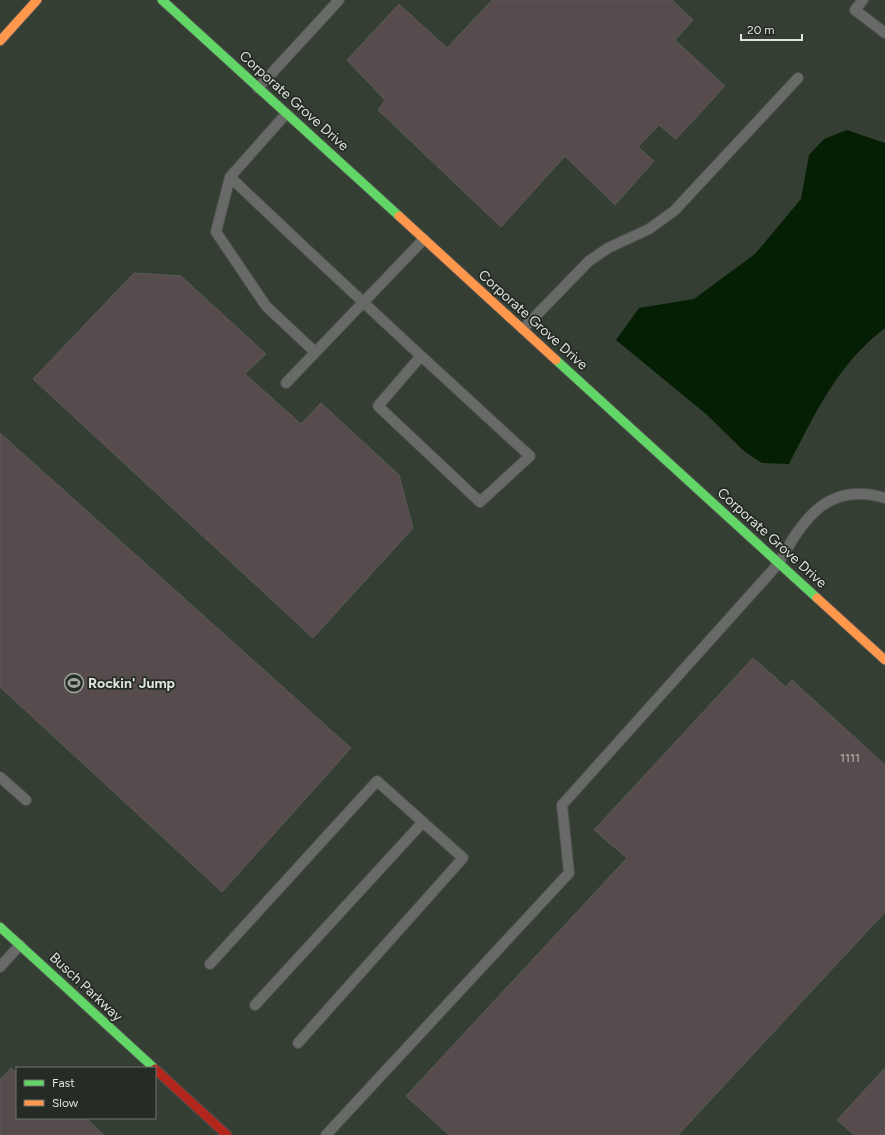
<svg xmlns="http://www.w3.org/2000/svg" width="885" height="1135" font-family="Figtree,sans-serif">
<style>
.built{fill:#343e33;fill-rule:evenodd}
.water{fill:#041f04}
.building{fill:#574c4d;stroke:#5a5a58}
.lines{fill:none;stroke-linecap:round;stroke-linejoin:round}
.lane-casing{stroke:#4d504c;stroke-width:12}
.fast-casing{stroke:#4d504c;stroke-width:11}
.slow-casing{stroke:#4d504c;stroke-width:11}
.jam-casing{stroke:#4d504c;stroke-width:11}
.lane{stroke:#686a67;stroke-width:10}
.fast{stroke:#63d668;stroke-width:9}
.slow{stroke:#ff974d;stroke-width:9}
.jam{stroke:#b3261e;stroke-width:9}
.labels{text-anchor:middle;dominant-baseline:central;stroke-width:3.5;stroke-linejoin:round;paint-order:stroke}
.number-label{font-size:12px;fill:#bebdba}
.street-label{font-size:14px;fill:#e0e3df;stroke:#252b25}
.poi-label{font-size:14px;font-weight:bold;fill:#e0e3df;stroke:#252b25;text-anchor:start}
</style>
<rect width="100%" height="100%" fill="#30342f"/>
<!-- built -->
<path class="built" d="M0,0H885V1135H0ZM17,1068H155V1118H17Z"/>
<!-- water -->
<path class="water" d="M847,130L885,143V328C837,365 816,412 789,464L762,463L744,451L706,414L616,340L639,308L694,299L755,254L801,199L809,155L824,139Z"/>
<!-- building -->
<path class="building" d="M492,0H672L693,20L675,40L725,86L676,139L659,125L638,147L654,161L615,205L565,156L501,227L378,110L385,100L347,60L399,4L447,48Z
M134,273L181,276L266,354L245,374L301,424L321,403L399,475L413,528L313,638L33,379Z
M0,433L351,748L222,892L0,687Z
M753,658L786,687L792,680L885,765V912L678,1135H449L406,1096L627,858L594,830Z
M11,1068L17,1073V1118H86L104,1135H0V1080Z
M885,1068V1135H854L837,1120Z"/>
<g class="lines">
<!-- lane casing -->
<g class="lane-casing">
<path id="lane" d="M863,0L855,10L885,33
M258,88L339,0
M286,114L230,177L216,232L266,306L315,352
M230,177C329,271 429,364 530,456L480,502L378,406L421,356
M523,329L589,261L608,248L649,229L674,211L798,78
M286,383L424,239
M0,777L26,800
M210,964L377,781L463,858L298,1043
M0,967L20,945
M255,1005L423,822
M326,1135L569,873L562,805L779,563C803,518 829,481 885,498"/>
</g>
<!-- fast casing -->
<g class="fast-casing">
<path id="fast" d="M162,0L399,216
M556,360L817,598
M0,927L154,1068"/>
</g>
<!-- slow casing -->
<g class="slow-casing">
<path id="slow" d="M0,41L37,0
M399,216L556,360
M817,598L885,660"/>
</g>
<!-- jam casing -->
<g class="jam-casing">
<path id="jam" d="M155,1069L227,1135"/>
</g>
<!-- lane -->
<use href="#lane" class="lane"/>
<!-- fast -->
<use href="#fast" class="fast"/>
<!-- slow -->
<use href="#slow" class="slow"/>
<!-- jam -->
<use href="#jam" class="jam"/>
</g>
<!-- icons -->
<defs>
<g id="stadium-ring" transform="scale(1)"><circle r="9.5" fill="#252b25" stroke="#a2a6a1" stroke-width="1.5"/><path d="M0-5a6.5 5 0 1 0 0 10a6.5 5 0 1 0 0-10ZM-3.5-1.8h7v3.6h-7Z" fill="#a2a6a1"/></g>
</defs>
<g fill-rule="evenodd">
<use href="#stadium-ring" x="74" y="683"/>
</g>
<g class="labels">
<!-- number labels -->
<g class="number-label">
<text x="850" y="758">1111</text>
</g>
<!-- street labels -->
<g class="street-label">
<text transform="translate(294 101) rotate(42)">Corporate Grove Drive</text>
<text transform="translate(533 320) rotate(42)">Corporate Grove Drive</text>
<text transform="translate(772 538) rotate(42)">Corporate Grove Drive</text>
<text transform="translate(86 987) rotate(43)">Busch Parkway</text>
</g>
<!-- poi labels -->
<g class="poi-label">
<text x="88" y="683">Rockin' Jump</text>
</g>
</g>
<!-- legend -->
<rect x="16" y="1067" width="140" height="52" fill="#252b25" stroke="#70756f"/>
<rect x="24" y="1080" width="20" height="6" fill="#63d668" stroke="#70756f"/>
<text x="52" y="1087" font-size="12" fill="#e0e3df">Fast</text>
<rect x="24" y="1100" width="20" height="6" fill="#ff974d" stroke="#70756f"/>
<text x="52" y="1107" font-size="12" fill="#e0e3df">Slow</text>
<!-- scale -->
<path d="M741 34v6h61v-6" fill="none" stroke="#e0e3df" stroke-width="2"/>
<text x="747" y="34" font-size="12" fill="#e0e3df" stroke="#252b25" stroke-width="3" paint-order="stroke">20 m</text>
</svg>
